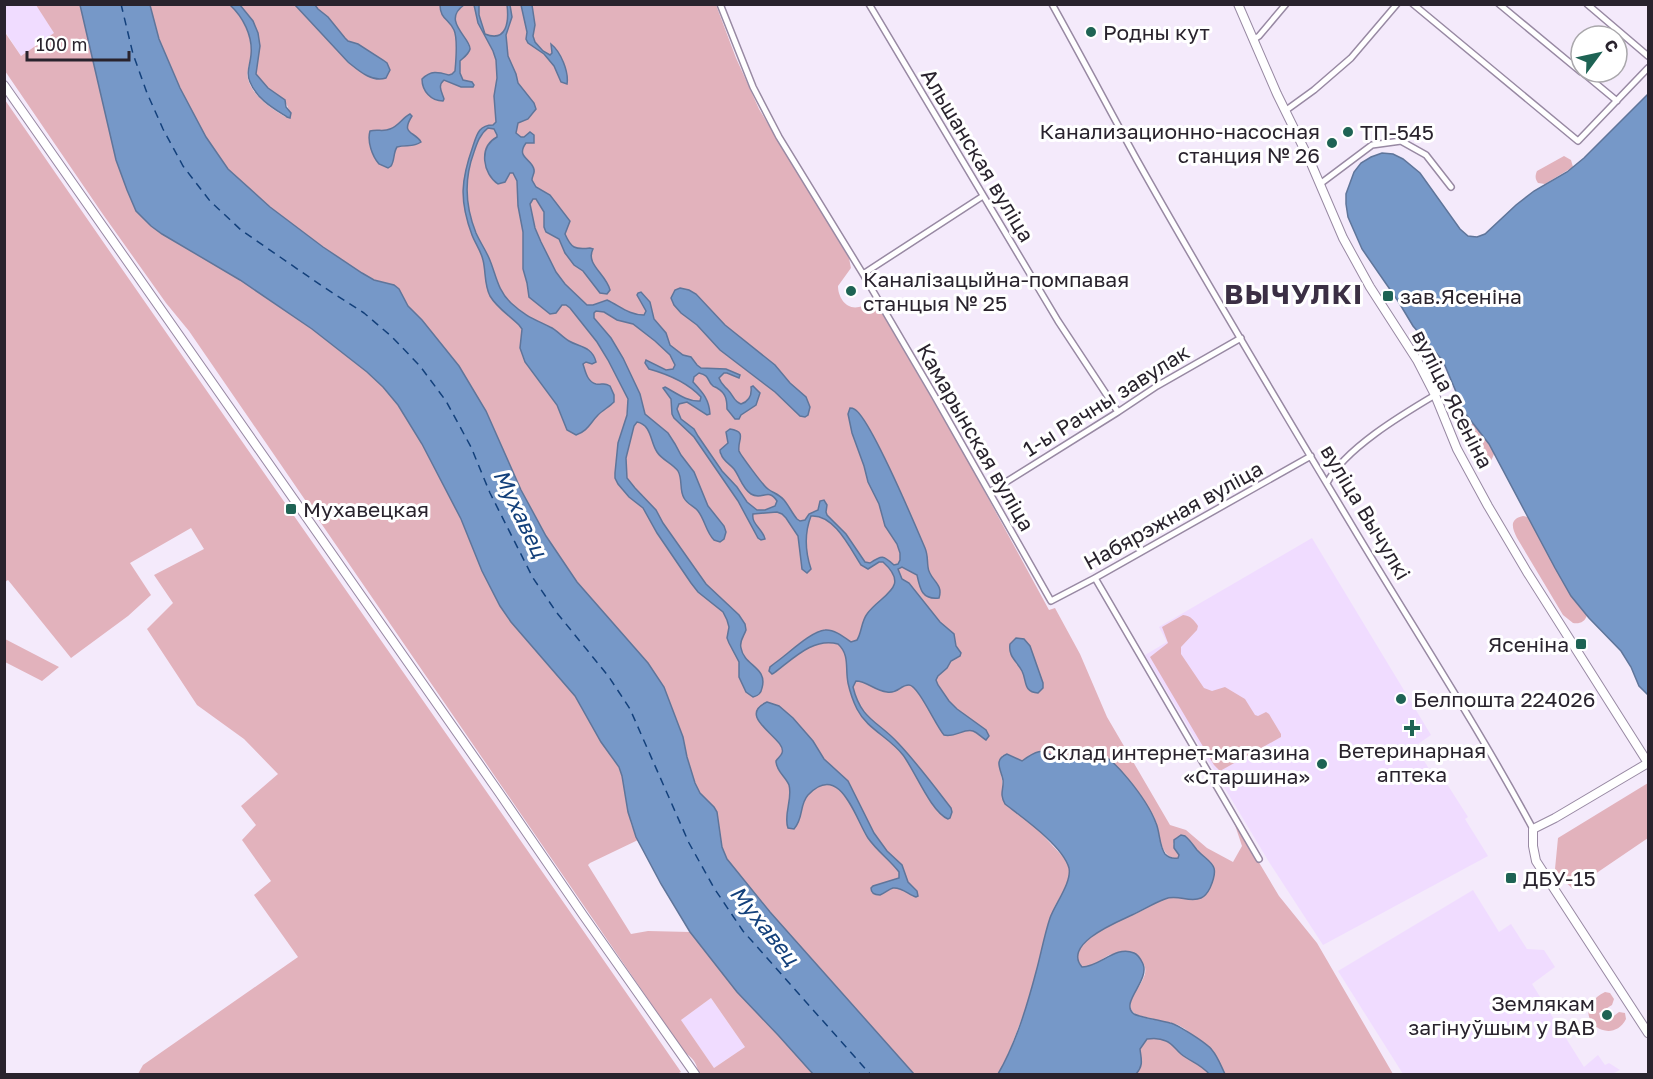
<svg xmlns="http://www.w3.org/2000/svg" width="1653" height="1079" font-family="'Golos Text',sans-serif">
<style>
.built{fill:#f0dcff}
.green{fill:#e2b2bc;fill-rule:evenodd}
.water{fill:#7698c8;stroke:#5f759a;stroke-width:1.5}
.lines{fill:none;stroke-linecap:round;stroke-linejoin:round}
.ferry{stroke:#13407b;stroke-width:1.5;stroke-dasharray:8 6;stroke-linecap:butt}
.street-casing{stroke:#9889a3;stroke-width:8}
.secondary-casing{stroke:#9889a3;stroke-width:10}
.street{stroke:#fff;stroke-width:5}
.secondary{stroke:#fff;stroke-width:8}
.poi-dot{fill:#1e6354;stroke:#fff;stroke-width:2}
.labels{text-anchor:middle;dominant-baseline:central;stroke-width:6;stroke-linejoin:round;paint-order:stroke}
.poi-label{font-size:21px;fill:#29232d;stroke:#fff;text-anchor:start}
.street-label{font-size:21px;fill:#29232d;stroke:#fff}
.water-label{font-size:22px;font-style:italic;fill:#13407b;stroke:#fff}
.district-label{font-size:27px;font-weight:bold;letter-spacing:1.5px;fill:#3b2f44;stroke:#fff}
</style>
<rect width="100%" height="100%" fill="#f4eafb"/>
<!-- built -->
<path class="built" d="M36,4L54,33L21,56L5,31V5Z
M1312,538L1431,735L1415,746L1434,777L1440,773L1468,817L1465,819L1488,856L1323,945L1269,862L1145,655L1167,642L1159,627Z
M1473,890L1499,932L1511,924L1527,949L1544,950L1555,967L1532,984L1584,1067L1598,1055L1605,1065L1609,1063L1620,1070L1612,1074H1403L1338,971Z
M711,998L745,1047L714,1068L681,1020Z"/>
<!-- green -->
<path class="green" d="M36,5H80L116,160L127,190L136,211L151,226L162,234L240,280L312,329L367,372L383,387L398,405L422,444L461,519L482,571L500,606L511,622L575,696L601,742L619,767L622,776L631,824L638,840L590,863L588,865L631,934L648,931L690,932L737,992L778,1035L813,1074H699C697,1065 694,1058 685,1053L189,331L166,303L102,213L5,71L4,31L21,56L54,33ZM711,998L745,1047L714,1068L681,1020Z
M150,5H230C243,17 253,37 251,56C250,63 246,71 248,79C253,97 273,110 288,118L291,117C290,112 287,104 284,100C278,92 260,88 256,75C255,69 257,61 258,56C261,29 255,25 240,5H716L736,58L759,109L849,258L851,268L838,286C838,297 846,310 859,307C864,306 868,303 873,302L879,308L963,452L1049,610L1055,608L1080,654L1107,717L1170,825L1186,830L1207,848L1233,862L1242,846L1233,819L1279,896L1317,943L1393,1074H1225L1217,1057L1207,1045L1196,1038L1185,1029L1178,1025L1137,1015C1114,1001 1159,978 1141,961C1137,957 1129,955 1124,952L1109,955L1093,965L1082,967C1061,943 1122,920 1137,913C1148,908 1159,899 1171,897C1177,896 1184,898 1189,899L1211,885C1217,865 1212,864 1198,851C1193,846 1189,841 1185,836L1177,837L1173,844L1179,855L1178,858C1159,860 1160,831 1154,817C1146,803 1133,782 1121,771C1112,763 1099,756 1089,749L1066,759H1063L1044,752L1022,761L1003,755C995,767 1005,778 1002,791L1065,859L1069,866V881L1055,906L1047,928L1037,970L1025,1010L1006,1060L999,1073L998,1074H914L770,912L727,859L722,847L717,812L714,807L700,793L695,783L687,757L683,737L664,687L648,663L577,582L546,536L521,490L486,411L459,366L422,320L408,306L399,289L394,285L374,280L362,273L323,247L270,207L228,169L206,137L180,88L159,39Z
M5,100C229,425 457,747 681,1072L677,1074H138L143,1065L298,957L254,895L271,881L242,840L256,825L241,806L278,774L244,739L197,705L147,629L173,603L154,575L204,549L191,528L130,563L151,595L128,616L71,658L8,580L5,582Z
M1564,156L1571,160L1573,167L1545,184L1538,183C1535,179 1535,176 1537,171Z
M1469,424H1473L1489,444L1494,454C1484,484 1461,442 1462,427Z
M1523,516L1528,517L1564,583L1587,615C1585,622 1580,624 1573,623L1563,615L1517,538C1512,528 1509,519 1523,516Z
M1183,615C1191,616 1194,620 1198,626L1197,630L1181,647V654L1204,688L1212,691L1225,687L1245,699L1255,715L1258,716L1266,712L1269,714L1281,734V737L1220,771L1214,765L1150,657L1168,643L1162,627Z
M5,639L59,667L42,681L5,662Z
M1648,783V838L1573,889L1561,878L1555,869L1558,838Z
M1605,992L1610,993L1614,999L1612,1005L1599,1013L1601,1020C1610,1022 1613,1016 1619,1012L1625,1013L1626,1019C1610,1050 1564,1013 1605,992Z
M1153,1038L1163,1039L1170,1042L1181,1054L1202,1066L1209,1074H1136C1144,1065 1141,1059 1139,1049L1147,1039Z"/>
<!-- water -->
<path class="water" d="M80,5H150L159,39L180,88L206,137L228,169L270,207L323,247L362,273L374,280L394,285L399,289L408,306L422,320L459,366L486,411L521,490L546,536L577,582L648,663L664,687L683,737L687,757L695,783L700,793L714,807L717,812L722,847L727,859L770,912L914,1074H813L778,1035L737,992L690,932L661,884L636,837L628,812L622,776L619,767L601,742L575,696L511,622L500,606L482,571L461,519L422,444L398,405L383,387L367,372L312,329L240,280L162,234L151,226L136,211L127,190L116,160Z
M230,5H240L253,21L258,33L260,46L256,74L268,88L285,100L286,107L291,113L290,118L287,117C273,108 257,99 250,82C246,73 250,65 251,55C253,36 243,17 230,5Z
M295,5H315L318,9L328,17L345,38L348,41L358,44L383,60L387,63L390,70L386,78C372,83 358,70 348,62Z
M440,5H464C441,21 471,38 470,49C469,54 463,58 460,61V73L463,80L472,82L474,85L473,87H461L444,80C437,86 442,92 444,99L443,101C431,101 422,91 422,79C431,70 438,72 449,75L452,74L455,71C456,60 458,39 454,30C449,19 440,19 440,5Z
M474,5H479V15L485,34C507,43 509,21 507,5H510L512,17L506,35L508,56L516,74L518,83L534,103L536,109L528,119L518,123L516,133L521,137H524L530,132L534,135V143H526C515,158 533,159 534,170C535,173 532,176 532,180L536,187L550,195L570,221L565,234C571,248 575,250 590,248L593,249C585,264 606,274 610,290L607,294L600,293L583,271L574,265L565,253L559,239L546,232L544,227V212L536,199H533L530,204L535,228L541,242L556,272L565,284L587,305H593L607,300C620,306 629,315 644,315L646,311L637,295L638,293L641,292L650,302L654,319L666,333L670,345L683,355L691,357L697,365L701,368L726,369L740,375L739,378L727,373H724L719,378C721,384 723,385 728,390C734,396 733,401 741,404C750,401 752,395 751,387L753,386L760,393L756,405L741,415L739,419H735L727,409C727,400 726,393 717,388C716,387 714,387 713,386C706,380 711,376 699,373L694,377L693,382C703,393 709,399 710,414L707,415L687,402L679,404L677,409L681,419L694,429L698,436L722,471L737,487L747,502L757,510H765L775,506L777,501C768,487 762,501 751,494C742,488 740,477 734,469C730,464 723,461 721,454C720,453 720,451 720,450L728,443L726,432L730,429C748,432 737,440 739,451C740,454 764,487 768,489C773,493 779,494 784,500C789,506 792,513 797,519L800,521L805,520L809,514L818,510L820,501L824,500L827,505L826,512L827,515L846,534L865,562L870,563C882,555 883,555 894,565L898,564L900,560V553L897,544L885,526L879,504L868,482L864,466L852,433L848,414L850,408C851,408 853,408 854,409C869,415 916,527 925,548C928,555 927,560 928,567C929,580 944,583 939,598C922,600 920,589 917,575L902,567L898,569L902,579L909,583L940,622L954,634L956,646L961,653L960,656L951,661L947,668L938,676L936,680L938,685L949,701L957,709L986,730L989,736L986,740C981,737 978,733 973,731C964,728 955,738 944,735C936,726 918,685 909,685C900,685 898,694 887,692C875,691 867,681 856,681L853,687C861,720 878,721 898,743C917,763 934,786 951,808L952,812L950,818L948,819C931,812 915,771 903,755C889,737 867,729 857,709C853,701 850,692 848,683C845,668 850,655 838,644C813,637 793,659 774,673L772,674L769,671L770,667L775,663C787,655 811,631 825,630C834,629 844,637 851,642L857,640C862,632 861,622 867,614C880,595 912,588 883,562H879L868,569L861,565C850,548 834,514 811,516C804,534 805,551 811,569L807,573L802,569L798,536L786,518L782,514L777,512L753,514C751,524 763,529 765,539L761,540L758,538L738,501L694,437L674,418L672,414L671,399L663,388L665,387C676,393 688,402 700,401L701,397C688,383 667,374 649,369L645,363L646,360L666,370L673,369L675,365L670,355L655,341L633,324L617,320L604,312L596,311L594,313V318L611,338L623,358L640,394L645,414L668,433L675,444L681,455L694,472L708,506L724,526L726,532L724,539L720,542L714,540C706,532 705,520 698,511C694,506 687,504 684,498C679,490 683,480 678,471C672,463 662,460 657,452C650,442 652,425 637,422L634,426L626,458L627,478L635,488L656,510L663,523L706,584L739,615L745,624L746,630C744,636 739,641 741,648C744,666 768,667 762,688C761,694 758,696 753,697L746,692L739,677V662L729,643L727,638L729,627L727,620L723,612L698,592L691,583L657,533L643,508L629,497L618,484L615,478V473L618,443L627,415L628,399L608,360L597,342L570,308L566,305H562L556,313L550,314L529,297L527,283L523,269V232L518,206L517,181L513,173H510L505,182L498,184C483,174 478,147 497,137V135L494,129L488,128C480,134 477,143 474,152C464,179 465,206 476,233C480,242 485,249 489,258C496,274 497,290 511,303C525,316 534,319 550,327C557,330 562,337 569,341C579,347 592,346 596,362L592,364L586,362L583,364C585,370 587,382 596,384C602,385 604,382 610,386L614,395V402C609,407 603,410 598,415C590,423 588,431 576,435L567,430L557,405L525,362L520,348L522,329L519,325C509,315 497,308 490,296C484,284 486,272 483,260C481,251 475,243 472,235C459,200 461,180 473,146C477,134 479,125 493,125L496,122L494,96L497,78L496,60L493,51L478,23Z
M521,5H532L535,25L533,36L535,42L543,51L550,55L552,53L551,44C561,52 569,72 567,84L561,82L554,66L544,54L528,43L526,39L527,32Z
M1648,94V695L1639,686L1631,667L1621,651L1589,618L1571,596L1555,568L1489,444L1465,413L1443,361L1413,326L1398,301L1362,249L1348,217L1346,204V194L1354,172L1361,163L1371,157L1382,153L1393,154L1403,159L1420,173L1460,229L1468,236L1477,237L1485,234L1516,205L1534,191L1567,172L1584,158Z
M410,114L412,116C400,135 415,131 421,142C413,148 406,144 397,147C393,153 395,160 391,166L388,168L379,164C372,156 367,141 370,131C377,129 384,132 390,129C399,126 402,118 410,114Z
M680,288L689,290L696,294L725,325L775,365L790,383L806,397L810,407L808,415L805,417L800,416L775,392L720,350L697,325L681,313L674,305L671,298L675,290Z
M1016,638L1024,639L1030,646L1043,683V688L1038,693C1023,692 1027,681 1022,671C1017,661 1008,657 1010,644Z
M767,702L779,706L793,718L813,741L824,759L848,781L874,833L887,851L902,865L908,882L917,891L918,896L916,897C909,895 902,887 893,888C889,889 885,893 880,895C875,895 871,894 871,888L873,886L899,878V872C890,860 877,851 868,838C855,818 840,761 808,795C799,805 804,818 794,829L788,828C783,815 793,799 789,785C785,776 776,771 776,761C778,758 781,756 782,753C788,739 734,717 767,702Z
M1089,749C1112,751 1148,802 1156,823C1160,832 1159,846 1165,854C1169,858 1173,859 1178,858L1179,855L1174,848V840L1181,835L1185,836C1190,840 1193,845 1197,850C1210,864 1221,863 1210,888C1208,892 1206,896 1201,898C1190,903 1177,894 1165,899C1154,903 1143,910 1132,915C1117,922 1062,944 1082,967C1100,967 1115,945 1134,953C1139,955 1141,960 1143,964C1150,981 1119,1003 1134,1014C1139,1017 1163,1021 1170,1023C1177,1024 1208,1044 1212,1050C1218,1057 1221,1066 1225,1074H1209C1201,1064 1191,1062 1181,1054C1176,1050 1172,1043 1166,1041C1160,1038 1153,1038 1147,1039L1140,1049C1141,1059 1144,1065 1136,1074H998C1016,1043 1027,1006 1036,972C1041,954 1044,936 1050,918C1055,904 1072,882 1069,868C1063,846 1023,818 1005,804C999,793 1004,790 1003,780C1001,769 993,760 1007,754L1022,761C1047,742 1042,757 1066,759Z"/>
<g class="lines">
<!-- ferry -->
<path class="ferry" d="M121,4L133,54L147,93L163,129L183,166L210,201L241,230L322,286L364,313L391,336L420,366L446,401L471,447L490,493L533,578L557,613L609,677L630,709L689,843L714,888L743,931L870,1074"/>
<!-- street casing -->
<g class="street-casing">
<path id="street" d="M720,4L753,87L779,137L863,274L934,395L1051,601L1095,578L1311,456
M869,4L1058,321L1118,412
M1052,4C1081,56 1109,109 1137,160C1206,283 1279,404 1351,524C1412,626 1477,725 1533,829
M1413,4L1578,141L1648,68
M1499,4L1581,72
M1587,4L1648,56
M1253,40L1259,36L1286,4
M1582,72L1617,101
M1285,111L1314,90L1351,58L1397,4
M1320,184L1372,145L1401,141L1426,155L1451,187
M863,274L983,196
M1327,483C1344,449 1403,414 1435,395
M990,492L1118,412L1157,386L1241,338
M1095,578L1259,859"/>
</g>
<!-- secondary casing -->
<g class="secondary-casing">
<path id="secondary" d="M1238,4L1277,94L1310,161L1343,238L1370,287L1417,360L1435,395L1457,449L1488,506L1527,572L1648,763
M4,85L500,794L583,915L695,1074
M1648,763L1555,818L1533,829V846L1536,861L1648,1033"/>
</g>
<!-- street -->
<use href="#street" class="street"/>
<!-- secondary -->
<use href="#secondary" class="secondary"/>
</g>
<!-- markers -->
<g class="poi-dot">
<circle cx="1091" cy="32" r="6"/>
<circle cx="1348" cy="132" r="6"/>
<circle cx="1332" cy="143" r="6"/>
<circle cx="851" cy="291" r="6"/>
<rect x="1382" y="290" width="12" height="12" rx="3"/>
<rect x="285" y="503" width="12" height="12" rx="3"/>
<rect x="1575" y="638" width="12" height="12" rx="3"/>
<circle cx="1401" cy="699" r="6"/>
<path d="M1409 719h6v6h6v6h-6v6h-6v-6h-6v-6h6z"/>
<circle cx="1322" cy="764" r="6"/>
<rect x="1505" y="872" width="12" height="12" rx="3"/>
<circle cx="1607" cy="1015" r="6"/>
</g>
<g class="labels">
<!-- poi labels -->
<g class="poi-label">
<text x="1103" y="32">Родны кут</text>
<text x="1320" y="131" text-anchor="end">Канализационно-насосная<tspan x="1320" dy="24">станция № 26</tspan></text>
<text x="1360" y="132">ТП-545</text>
<text x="863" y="279">Каналізацыйна-помпавая<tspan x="863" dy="24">станцыя № 25</tspan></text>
<text x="1400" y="296">зав.Ясеніна</text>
<text x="303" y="509">Мухавецкая</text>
<text x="1569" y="644" text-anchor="end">Ясеніна</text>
<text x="1413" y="699">Белпошта 224026</text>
<text x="1412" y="750" text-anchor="middle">Ветеринарная<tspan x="1412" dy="24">аптека</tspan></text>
<text x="1310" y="752" text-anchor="end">Склад интернет-магазина<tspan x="1310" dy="24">«Старшина»</tspan></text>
<text x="1523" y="878">ДБУ-15</text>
<text x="1595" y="1003" text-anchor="end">Землякам<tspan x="1595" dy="24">загінуўшым у ВАВ</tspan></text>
</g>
<!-- street labels -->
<g class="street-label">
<text transform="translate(978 155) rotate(59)">Альшанская вуліца</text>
<text transform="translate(1453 399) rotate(63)">вуліца Ясеніна</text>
<text transform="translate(1106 400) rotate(-32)">1-ы Рачны завулак</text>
<text transform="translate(976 437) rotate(60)">Камарынская вуліца</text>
<text transform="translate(1366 512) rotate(59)">вуліца Вычулкі</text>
<text transform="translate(1173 515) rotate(-29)">Набярэжная вуліца</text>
</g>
<!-- water labels -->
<g class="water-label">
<text transform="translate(521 513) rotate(64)">Мухавец</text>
<text transform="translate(765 925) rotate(51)">Мухавец</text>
</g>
<!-- district labels -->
<g class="district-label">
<text x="1294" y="294">ВЫЧУЛКІ</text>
</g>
</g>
<!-- border -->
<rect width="1653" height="1079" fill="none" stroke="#29232d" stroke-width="12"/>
<!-- north arrow -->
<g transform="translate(1599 54) rotate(57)"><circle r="28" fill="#ffffff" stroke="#a9a7ab" stroke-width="1.5"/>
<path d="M0-4.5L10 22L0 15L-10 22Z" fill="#1e6354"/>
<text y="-9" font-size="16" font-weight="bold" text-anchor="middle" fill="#29232d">С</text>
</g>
<!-- scale -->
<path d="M27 51v9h102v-9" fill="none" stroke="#29232d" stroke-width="3"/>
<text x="36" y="51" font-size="18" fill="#29232d" stroke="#ffffff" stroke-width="4.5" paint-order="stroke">100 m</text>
</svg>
